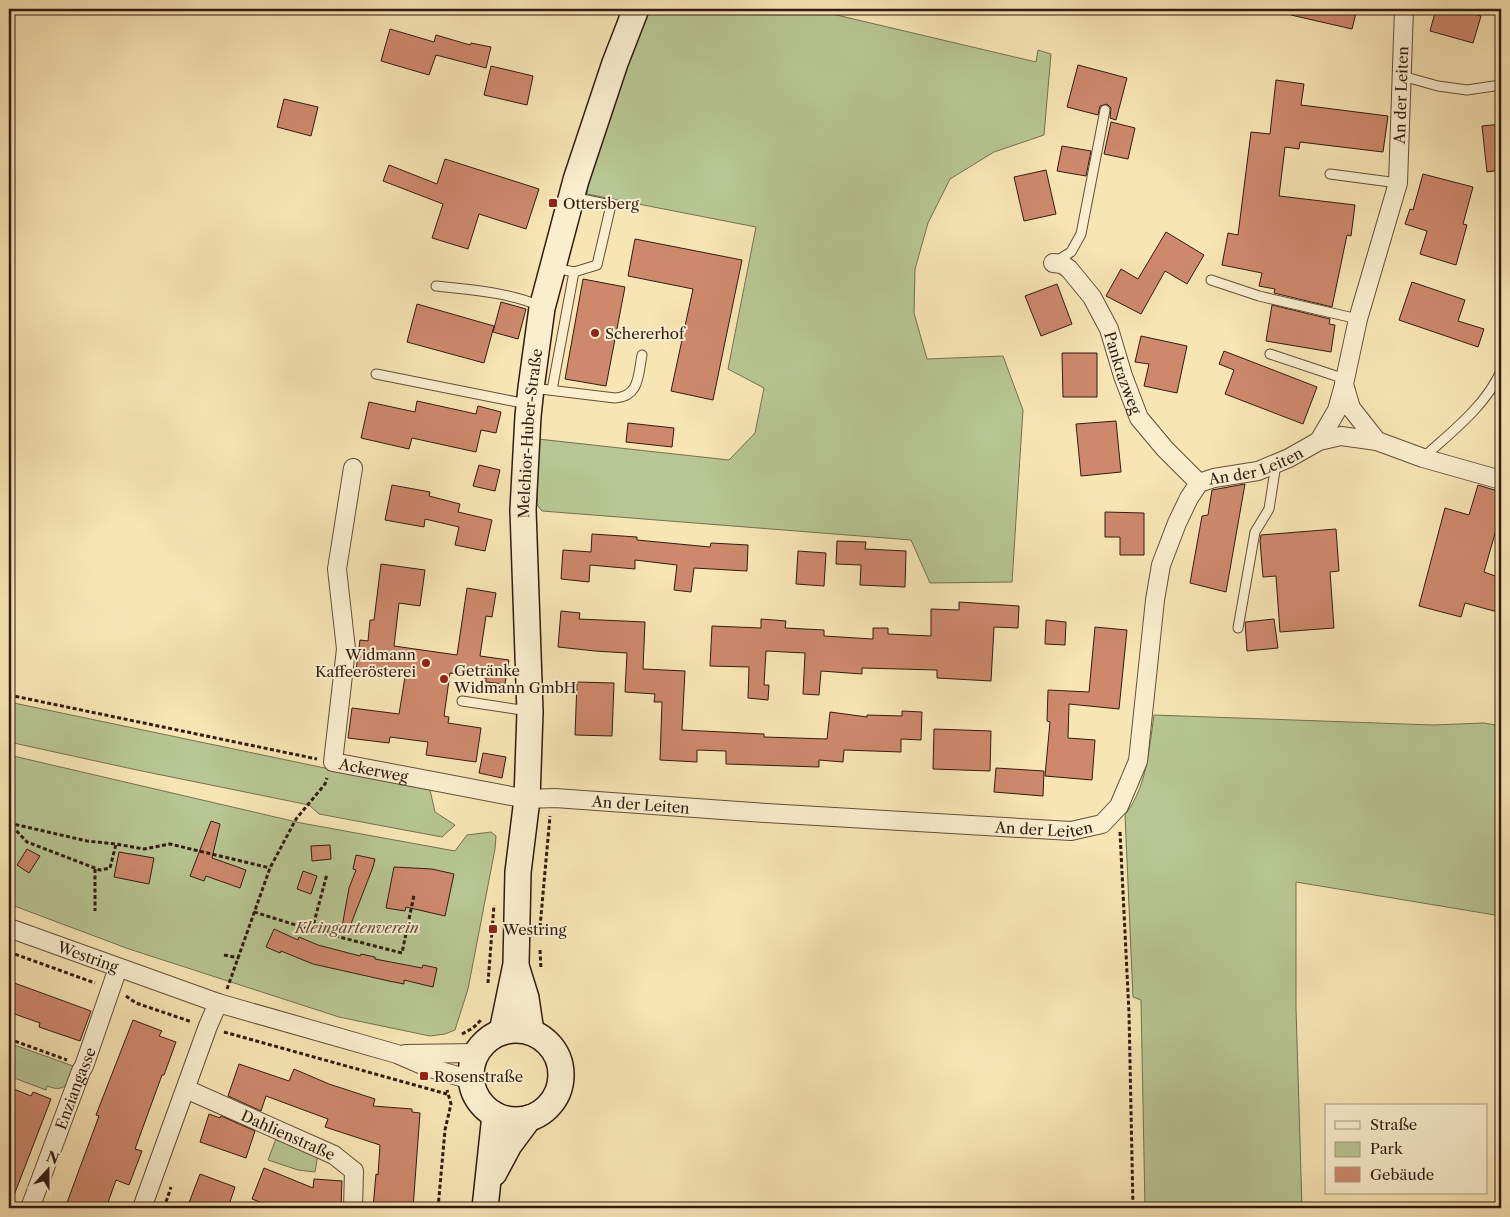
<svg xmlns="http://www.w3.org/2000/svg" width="1510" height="1217" font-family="'Libre Caslon Text',serif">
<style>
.green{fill:#b7c692;stroke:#747052}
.building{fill:#ce896d;stroke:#321b11}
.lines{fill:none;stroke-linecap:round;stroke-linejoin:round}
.lane-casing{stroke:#644e3a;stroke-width:11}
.street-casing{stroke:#644e3a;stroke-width:20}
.secondary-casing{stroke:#321b11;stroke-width:28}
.path{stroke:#321b11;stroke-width:3;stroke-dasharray:4 2.5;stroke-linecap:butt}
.lane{stroke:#faeece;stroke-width:9}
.street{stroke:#faeece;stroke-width:18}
.secondary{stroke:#faeece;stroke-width:25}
.poi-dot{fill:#8f2418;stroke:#faeece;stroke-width:2}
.labels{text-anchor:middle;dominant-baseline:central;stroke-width:4;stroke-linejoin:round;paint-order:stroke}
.street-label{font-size:15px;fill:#321b11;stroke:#faeece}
.poi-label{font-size:15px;fill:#321b11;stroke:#faeece;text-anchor:start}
.park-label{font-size:15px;font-style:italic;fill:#5a4e38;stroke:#faeece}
</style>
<rect width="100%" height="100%" fill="#f8e5b4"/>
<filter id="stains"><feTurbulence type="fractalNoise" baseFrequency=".004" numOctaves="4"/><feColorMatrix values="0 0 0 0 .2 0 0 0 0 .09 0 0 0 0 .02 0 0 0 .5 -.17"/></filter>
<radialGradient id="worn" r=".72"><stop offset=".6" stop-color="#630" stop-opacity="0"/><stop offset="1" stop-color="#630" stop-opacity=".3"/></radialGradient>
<!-- green -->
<path class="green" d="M645,9H811L1036,62L1038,50L1051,54L1044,135L994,152L950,179L928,223L915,269L914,313L927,359L1003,356L1023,410L1012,582L930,583L911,540L542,511L537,505L538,439L729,460L755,433L764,388L728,369L756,227L587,194L588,182Z
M9,702L430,790L435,812L455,825L442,837L319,814L309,805L137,770L9,742Z
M1154,715L1433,725L1484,723L1501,726V916L1296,882V1008L1302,1208H1145L1141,1000L1133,997L1125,815C1147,786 1149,750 1154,715Z
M9,755L301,823L455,851L467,835L491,832L496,836L495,849L468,989L455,1030L445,1034L430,1036L339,1017L129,949L9,904Z
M9,1043L73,1066C69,1081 67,1094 47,1086L46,1090L9,1076Z
M277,1136L318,1154L315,1172L298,1170L268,1160Z"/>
<!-- building -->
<path class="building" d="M1292,9H1357L1352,29L1291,15Z
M1436,9H1454L1481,16L1473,43L1430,31Z
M390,29L434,42L436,35L470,45L471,43L491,47L486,68L436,55L429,75L381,61Z
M1078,65L1127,78L1116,120L1110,118L1111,108L1107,104L1100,106L1098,115L1067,107Z
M491,66L533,76L527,105L484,95Z
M1276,80L1304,84L1301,105L1388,116L1383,152L1300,142L1299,149L1285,147L1279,196L1355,205L1351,236L1347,235L1332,307L1274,293L1275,289L1259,286L1262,273L1222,265L1228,233L1238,235L1251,132L1270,134Z
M284,99L318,107L311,136L277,127Z
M1111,122L1135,128L1128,159L1104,154Z
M1501,124V170L1487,172L1482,126Z
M1062,146L1091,151L1086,176L1057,171Z
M445,159L539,189L526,229L479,214L468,249L432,238L443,204L383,181L389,165L437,184Z
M1046,170L1056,214L1024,221L1014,177Z
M1423,174L1473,187L1463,224L1467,225L1456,265L1420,254L1427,231L1405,224L1410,209L1413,210Z
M1166,232L1204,255L1187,284L1165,271L1141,314L1106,296L1121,269L1138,279Z
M635,239L742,260L713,400L671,391L693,289L628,276Z
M583,279L625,287L606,386L565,379Z
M1412,282L1465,300L1458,321L1484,329L1478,347L1399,320Z
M1057,284L1072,324L1041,336L1025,296Z
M501,302L526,309L518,339L493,332Z
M417,304L494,326L484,363L407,342Z
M1272,305L1330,319L1329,324L1335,325L1331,352L1266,341Z
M1141,336L1187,346L1177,393L1144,386L1149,364L1135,362Z
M1224,351L1317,387L1303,424L1225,394L1234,370L1219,364Z
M1062,353H1097V397H1063Z
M417,401L476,414L478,406L501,412L496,433L481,430L476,452L412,438L409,449L361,438L369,402L415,412Z
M1116,421L1121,472L1081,476L1076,424Z
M628,423L674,428L672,447L626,442Z
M479,465L500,470L495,491L473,486Z
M1245,484L1226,592L1190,583L1202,516L1208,515L1212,490Z
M392,485L430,492L429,496L460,504L458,512L492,520L485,551L455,545L459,527L425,519L424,527L385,520Z
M1478,485L1501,492V531L1496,530L1484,572L1501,578V613L1465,603L1461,617L1419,606L1445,508L1469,515Z
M1105,512L1144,513V555H1120V537H1105Z
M1336,529L1339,571L1330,572L1334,628L1280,632L1276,576L1263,577L1260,541L1261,535Z
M592,534L637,537V540L710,547L711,543L748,545L747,571L694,568L691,592L674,590L677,565L635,560V569L590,565L589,582L561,579L563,550L591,552Z
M837,541L866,542L865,549L906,551L905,587L860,585L861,565L836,564Z
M798,551L826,553L824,586L796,584Z
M381,564L425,570L420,606L399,603L394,646L457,655L467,588L496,593L492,617L486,616L480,656L509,660L505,684L486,682V678L450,673L444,716L449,717L448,723L481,728L476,762L426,755L428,742L390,737L389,743L348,738L352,708L399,714L405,677L356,671L360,640L368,641L370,620H374Z
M959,602L1019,606L1018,628L994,627L991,681L937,678V670L862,668V674L821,671L819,695L803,694L805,653L766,651L764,685H769L768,700L748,698L749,667L710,666L712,626L761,628V619L786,621L785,628L824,630V636L873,639V628H888V634L931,636V609L959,610Z
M561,611L580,613L579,619L645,622L643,669L685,671L682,730L764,734V737L827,739L830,712L867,717V715L902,716V711L922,712L921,740L901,739V752L844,750L843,762L819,760V767L726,764V751L697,750V762L660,760L662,702H654L655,694L625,692L627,653L595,651L558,647Z
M1274,619L1278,648L1247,651L1245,622Z
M1046,620L1066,622L1065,645L1045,644Z
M1095,627L1127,630L1119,709L1069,704L1068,738L1095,740L1092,780L1045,776L1050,722L1047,721L1048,690L1089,692Z
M577,682L614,683L612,736L575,735Z
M934,729L991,731L990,771L933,769Z
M483,753L506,757L502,778L479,773Z
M996,768L1044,771L1043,796L994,792Z
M211,821L220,824L212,858L246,870L240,888L206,876L204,881L190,876Z
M330,845L331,859L312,861L311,846Z
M27,849L40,856L29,873L17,865Z
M119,852L154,858L149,884L114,877Z
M356,855L375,859L373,867L349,929L342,927L349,888L356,870L353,869Z
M394,867L432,869L454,874L445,916L406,907L405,911L386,908Z
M303,871L317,876L311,894L297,889Z
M274,929L298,940L299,937L318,945L360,956L361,954L375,957V959L422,968L423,965L437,968L433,987L404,980V984L389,981L313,964L281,951L280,953L266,947Z
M9,981L91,1011L80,1041L39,1027L40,1023L9,1012Z
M133,1020L162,1031L159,1036L176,1042L164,1075H162L135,1149L142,1151L129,1185L116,1180L106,1208H65L99,1116L96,1115Z
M239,1064L289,1081L294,1069L329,1084L375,1099L373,1106L412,1109V1112L420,1113L413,1208H373L376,1174L378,1175L380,1145L325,1127L328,1119L266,1096L261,1111L228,1096Z
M9,1087L31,1096L33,1092L51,1099L11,1203H9Z
M209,1114L220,1118L221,1116L255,1131L246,1158L200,1142Z
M264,1168L313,1188L314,1179L342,1181L341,1208H275L252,1199Z
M200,1174L235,1187L228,1208H187Z"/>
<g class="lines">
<!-- lane casing -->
<g class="lane-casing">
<path id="lane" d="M1402,76L1438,86L1467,90L1501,85
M1330,174L1398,183
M572,197L611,205L597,265L574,272
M1055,262L1071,252L1081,234L1105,110
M1211,280L1259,296L1358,319
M436,286C470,290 508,292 540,306
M1270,354L1345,379
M376,374L527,404
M532,388L615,398C640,396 638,375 642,355
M552,390L574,272L555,268
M1423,458C1451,432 1485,407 1501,371
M1238,628L1255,532L1269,509L1276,464
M462,701L528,711"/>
</g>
<!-- street casing -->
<g class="street-casing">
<g id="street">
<path d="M1404,9L1398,183L1358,319L1344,384L1351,408L1377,441L1423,458L1501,480"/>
<path id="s1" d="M1053,263L1062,264L1069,269L1092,297L1109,329L1123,376L1139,418L1165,449L1199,483"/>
<path d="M1319,441L1337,410L1344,385"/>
<path id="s2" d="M353,468L337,569L346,649L333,762L527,799L555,798L766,813L1071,831L1102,824L1119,806L1138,761L1155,600L1161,565L1177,523L1189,498L1199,483L1214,478L1258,471L1289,458L1319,441L1341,436L1377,441"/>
<path id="s3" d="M9,928L218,1003L397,1054L427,1067L471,1080"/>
<path d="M405,1054L476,1053"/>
<path id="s4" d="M186,1089L334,1155L354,1171L353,1208"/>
<path id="s5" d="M30,1208L81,1071L84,1066L118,968"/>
<path d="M142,1208L208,1026L218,1003"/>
</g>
</g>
<!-- secondary casing -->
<g class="secondary-casing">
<g id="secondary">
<path d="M517,969L526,998L531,1032"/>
<circle cx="516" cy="1075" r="45"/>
<path id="s6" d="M502,1032L516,964L518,872L527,799L530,712L523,510L528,416L531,388L542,308L576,180L615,63L636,9"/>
<path d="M494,1173L509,1145L529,1118"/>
<path d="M485,1208L495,1115"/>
</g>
</g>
<!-- path -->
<path class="path" d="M9,695L317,759
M9,823L87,841L116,844L144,849L170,844L270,868
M12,826L27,842L100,870L110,868L116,844
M1120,832L1129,1013L1133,1208
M95,869V911
M254,912L312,930L402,953L414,895
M540,927L550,816
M312,930L327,874
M540,950L541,969
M9,952L95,983
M224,955L239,958
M488,983L494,905
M227,989L270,868L296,819L325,784L327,778
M126,996L136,1003L192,1022
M224,1032L447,1094
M462,1034L473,1028L482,1019
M9,1039L67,1060
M164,1208L171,1187
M438,1208L445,1130L451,1104L447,1090"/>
<!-- lane -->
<use href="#lane" class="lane"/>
<!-- street -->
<use href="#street" class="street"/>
<!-- secondary -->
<use href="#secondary" class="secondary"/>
</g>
<!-- markers -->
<g class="poi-dot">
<rect x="548" y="198" width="10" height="10" rx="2.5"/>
<circle cx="595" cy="333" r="5"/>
<circle cx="426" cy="663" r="5"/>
<circle cx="444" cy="679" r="5"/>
<rect x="488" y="924" width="10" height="10" rx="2.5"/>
<rect x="419" y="1071" width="10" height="10" rx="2.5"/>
</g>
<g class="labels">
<!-- street labels -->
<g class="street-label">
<text transform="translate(1401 95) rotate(-88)">An der Leiten</text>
<text stroke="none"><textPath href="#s1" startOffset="136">Pankrazweg</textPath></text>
<text stroke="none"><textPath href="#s6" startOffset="601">Melchior-Huber-Straße</textPath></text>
<text stroke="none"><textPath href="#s2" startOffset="1492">An der Leiten</textPath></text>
<text stroke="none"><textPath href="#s2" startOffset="338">Ackerweg</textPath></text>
<text stroke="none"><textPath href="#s2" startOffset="608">An der Leiten</textPath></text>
<text stroke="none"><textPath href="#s2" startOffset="1012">An der Leiten</textPath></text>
<text stroke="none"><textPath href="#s3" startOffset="84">Westring</textPath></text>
<text stroke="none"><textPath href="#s5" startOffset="128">Enziangasse</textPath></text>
<text stroke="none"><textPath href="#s4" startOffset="112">Dahlienstraße</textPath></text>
</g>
<!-- poi labels -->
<g class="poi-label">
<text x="563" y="203">Ottersberg</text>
<text x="605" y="333">Schererhof</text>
<text x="416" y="654" text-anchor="end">Widmann<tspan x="416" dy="17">Kaffeerösterei</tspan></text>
<text x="454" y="670">Getränke<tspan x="454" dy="17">Widmann GmbH</tspan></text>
<text x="503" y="929">Westring</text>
<text x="434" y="1076">Rosenstraße</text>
</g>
<!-- park labels -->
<g class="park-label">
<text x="357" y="927">Kleingartenverein</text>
</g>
</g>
<!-- margin -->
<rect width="1510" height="1217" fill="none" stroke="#f8e5b4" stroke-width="30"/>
<rect x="10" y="10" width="1490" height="1197" fill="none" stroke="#321b11" stroke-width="2.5"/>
<rect x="15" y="15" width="1480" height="1187" fill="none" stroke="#321b11"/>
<!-- legend -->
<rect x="1325" y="1104" width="162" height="90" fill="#faeece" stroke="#aa9a82"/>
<rect x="1335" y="1121" width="25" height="8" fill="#faeece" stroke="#aa9a82"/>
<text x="1370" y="1130" font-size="15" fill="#321b11">Straße</text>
<rect x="1335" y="1142" width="25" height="15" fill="#b7c692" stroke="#aa9a82"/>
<text x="1370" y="1154" font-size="15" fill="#321b11">Park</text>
<rect x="1335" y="1167" width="25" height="15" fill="#ce896d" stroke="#aa9a82"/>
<text x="1370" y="1180" font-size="15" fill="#321b11">Gebäude</text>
<!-- north arrow -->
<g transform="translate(48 1170) rotate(21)" stroke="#faeece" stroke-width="4" paint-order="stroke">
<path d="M0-4L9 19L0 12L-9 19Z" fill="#321b11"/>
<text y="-8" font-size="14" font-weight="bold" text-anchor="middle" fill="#321b11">N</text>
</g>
<rect width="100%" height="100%" filter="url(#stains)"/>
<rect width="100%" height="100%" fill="url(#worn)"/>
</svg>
